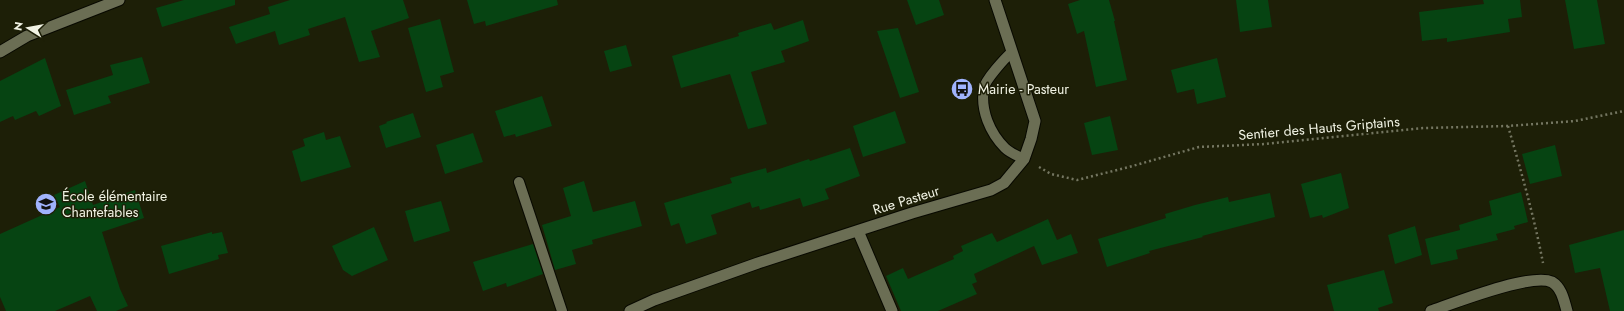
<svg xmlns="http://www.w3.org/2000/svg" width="1624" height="311" font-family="Jost,sans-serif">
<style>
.building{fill:#064412}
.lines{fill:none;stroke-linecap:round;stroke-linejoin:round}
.service-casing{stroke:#080900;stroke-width:12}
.minor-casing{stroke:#080900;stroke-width:13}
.tertiary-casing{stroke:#080900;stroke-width:13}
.path{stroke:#747661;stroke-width:2.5;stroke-dasharray:2 3;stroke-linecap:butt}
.service{stroke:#6b6e54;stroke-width:10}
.minor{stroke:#6b6e54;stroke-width:11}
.tertiary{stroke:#6b6e54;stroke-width:11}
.labels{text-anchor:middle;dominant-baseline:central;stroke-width:3;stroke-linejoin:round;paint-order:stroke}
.poi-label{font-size:14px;fill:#f1f3e4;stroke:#1d1f07;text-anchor:start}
.street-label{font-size:14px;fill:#f1f3e4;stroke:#1d1f07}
</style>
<rect width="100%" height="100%" fill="#1d1f07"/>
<!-- building -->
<path class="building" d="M184,0H235V5L162,27L156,8Z
M290,0H403L409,18L371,31L380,57L359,62L345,17L308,29L310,35L279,45L275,31L236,44L229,27L270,14L268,7Z
M467,0H557L558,5L486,26L485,21L474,24Z
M907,0H939L944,15L916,25Z
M1080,0H1109L1115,21H1114L1127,80L1096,87L1084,31L1077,34L1068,4Z
M1236,0H1268L1272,27L1240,32Z
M1483,0H1520L1522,17L1508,19L1510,32L1447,42V38L1422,41L1419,12L1484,4Z
M1565,0H1597L1605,44L1574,49Z
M440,19L454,72L440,76L443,87L426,92L408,28Z
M803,20L809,41L781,51L785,62L751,72L767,124L748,129L730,74L681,88L672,56L739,36L738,33L771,23L774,30Z
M898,28L919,92L900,98L877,31Z
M626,45L632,66L610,72L604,51Z
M142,57L150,83L108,96L111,103L74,115L66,90L113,75L110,65Z
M45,58L61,106L39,116L36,111L15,120L13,116L0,122V81Z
M1217,58L1226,97L1197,104L1194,89L1177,93L1171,70Z
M542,96L552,126L516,137L515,134L504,137L495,111Z
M895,111L906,143L863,157L853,126Z
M413,113L421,137L386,148L379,126L387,123L386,122Z
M1110,116L1118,150L1092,155L1084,123Z
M324,132L326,140L340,136L351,167L301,182L292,151L305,146L303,139Z
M473,133L483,162L445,174L436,145Z
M1555,145L1562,176L1530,184L1522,154Z
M850,148L860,176L825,189L829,199L803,207L800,198L760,210L759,206L752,208L750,202L711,215L717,234L686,244L679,223L671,226L664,203L732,183L730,178L766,168L767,173L809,159L810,161Z
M1341,173L1349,208L1323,218L1322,215L1310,218L1301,184Z
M85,181L93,205L135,190L144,218L102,232L120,289L128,306L116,311H97L90,296L55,311H6L0,297V234L60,207L54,195Z
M584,181L593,212L635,201L642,226L592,240L593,244L572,250L576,264L555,270L542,225L571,216L563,188Z
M1521,192L1528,222L1514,226L1515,229L1496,234L1498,240L1456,250L1458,259L1431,265L1425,239L1460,230L1459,225L1492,215L1489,201Z
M1270,193L1275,217L1202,236L1203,237L1149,251L1150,253L1107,267L1098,239L1166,218L1165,214L1195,205L1228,197L1229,202Z
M441,201L450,231L414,242L405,211Z
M1048,219L1057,240L1071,234L1078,253L1042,265L1034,246L974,274L977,282L972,284L977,294L938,311H901L886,276L903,268L908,279L954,259L953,256L963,251L961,246L992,233L997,242Z
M1415,226L1422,255L1395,264L1388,235Z
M374,227L388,260L352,276L343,270L332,246Z
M1624,230V311H1610L1600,268L1575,273L1569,245Z
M212,232V234L222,232L228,253L218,255L219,259L169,274L161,246Z
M533,244L543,274L507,287L506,283L483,291L473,262Z
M1384,270L1393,303L1378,308L1379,311H1334L1327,285Z"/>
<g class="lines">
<!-- service casing -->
<g class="service-casing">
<path id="service" d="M1012,52C1005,58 985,80 984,88C980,110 990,133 1005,148C1010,153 1018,156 1024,159
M519,182L562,311"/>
</g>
<!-- minor casing -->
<g class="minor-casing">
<path id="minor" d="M858,231L892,311
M630,311L654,300L758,263L912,213L991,190L1004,183L1024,159L1031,139L1035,121L995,0
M1431,311C1454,303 1532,272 1552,282C1562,288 1564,301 1567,311"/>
</g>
<!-- tertiary casing -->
<g class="tertiary-casing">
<path id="tertiary" d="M0,52L27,36L119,0"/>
</g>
<!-- path -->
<path class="path" d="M1508,126C1521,171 1534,216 1543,263
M1039,167L1051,174L1077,180L1129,167L1199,147L1265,144L1423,128L1508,126L1575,121L1624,111"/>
<!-- service -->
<use href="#service" class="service"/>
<!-- minor -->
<use href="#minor" class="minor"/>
<!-- tertiary -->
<use href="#tertiary" class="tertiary"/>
</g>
<!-- icons -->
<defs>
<g id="bus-disc" transform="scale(1.15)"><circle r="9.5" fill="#a0b3fd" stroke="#1d1f07"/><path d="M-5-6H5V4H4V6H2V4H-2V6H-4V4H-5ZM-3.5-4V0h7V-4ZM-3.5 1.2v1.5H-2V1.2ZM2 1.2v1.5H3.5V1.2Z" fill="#111"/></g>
<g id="school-disc" transform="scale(1.15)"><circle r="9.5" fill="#a0b3fd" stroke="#1d1f07"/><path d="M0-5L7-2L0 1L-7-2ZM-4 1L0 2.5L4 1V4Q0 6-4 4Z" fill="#111"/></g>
</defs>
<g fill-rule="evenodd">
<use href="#bus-disc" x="962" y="89"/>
<use href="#school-disc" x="46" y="204"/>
</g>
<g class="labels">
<!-- poi labels -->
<g class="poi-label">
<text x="978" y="89">Mairie - Pasteur</text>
<text x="62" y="196">École élémentaire<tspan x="62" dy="16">Chantefables</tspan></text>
</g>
<!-- street labels -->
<g class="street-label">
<text transform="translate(1319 128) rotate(-5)">Sentier des Hauts Griptains</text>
<text transform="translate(906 200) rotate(-17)">Rue Pasteur</text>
</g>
</g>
<!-- north arrow -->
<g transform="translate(28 28) rotate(281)" stroke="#1d1f07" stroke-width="3" paint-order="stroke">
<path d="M0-3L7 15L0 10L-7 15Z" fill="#f1f3e4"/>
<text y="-6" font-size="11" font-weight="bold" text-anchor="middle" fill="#f1f3e4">N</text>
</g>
</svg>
